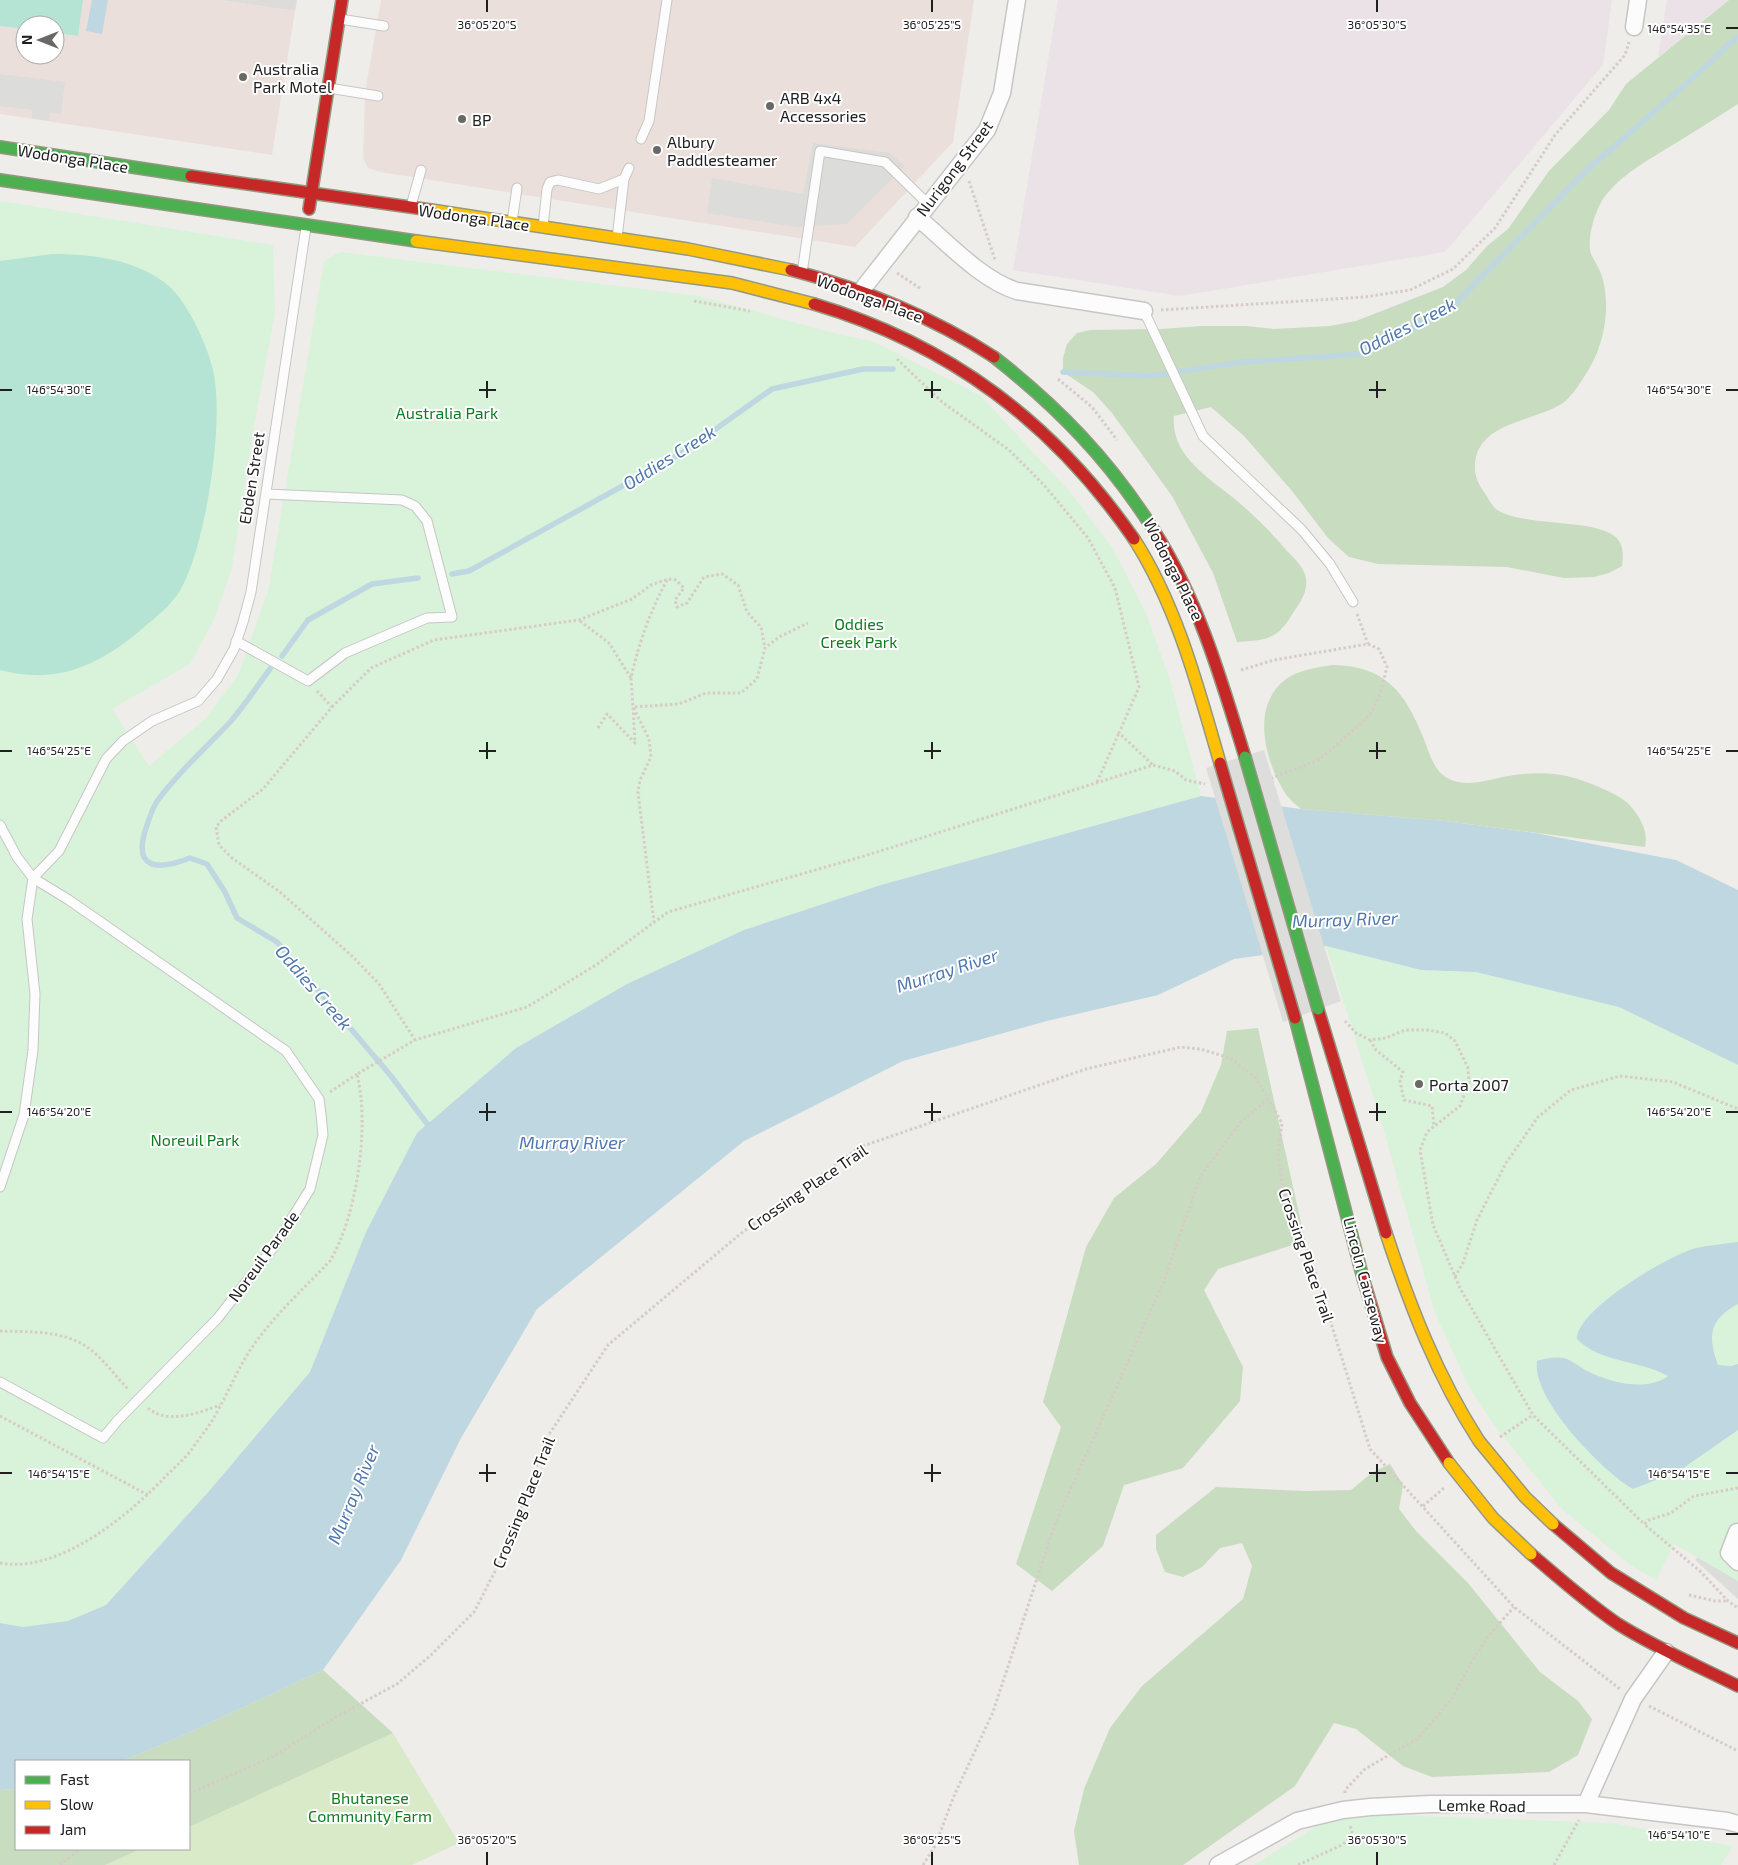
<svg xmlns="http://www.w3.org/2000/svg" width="1738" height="1865" font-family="'Exo 2',sans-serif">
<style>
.residential{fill:#dddcda}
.commercial{fill:#ebdfdb}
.industrial{fill:#ebe2e7}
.religious{fill:#dcdcda}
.grass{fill:#d9eac9}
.forest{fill:#c8dcc0}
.park{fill:#d9f3da}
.pitch{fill:#b6e4d4}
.water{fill:#bed7e0}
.pier{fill:#dddddb}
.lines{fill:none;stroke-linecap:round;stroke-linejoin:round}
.stream{stroke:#bed7e0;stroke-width:5.5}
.lane-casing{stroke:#c7c6c5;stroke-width:11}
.street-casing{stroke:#c7c6c5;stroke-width:19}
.fast-casing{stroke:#949881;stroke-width:14}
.slow-casing{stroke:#949881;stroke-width:14}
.jam-casing{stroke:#949881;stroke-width:14}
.path{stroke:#d7cbc8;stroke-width:3;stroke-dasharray:2.5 2.5;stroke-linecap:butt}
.lane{stroke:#fcfcfc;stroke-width:9}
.street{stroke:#fcfcfc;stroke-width:16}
.fast{stroke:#4caf50;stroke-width:11}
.slow{stroke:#ffc107;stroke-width:11}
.jam{stroke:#c62828;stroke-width:11}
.fast-bridge-casing{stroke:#949881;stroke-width:14;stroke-linecap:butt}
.slow-bridge-casing{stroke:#949881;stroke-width:14;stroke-linecap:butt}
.jam-bridge-casing{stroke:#949881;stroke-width:14;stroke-linecap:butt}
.fast-bridge{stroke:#4caf50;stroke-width:11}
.slow-bridge{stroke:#ffc107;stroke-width:11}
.jam-bridge{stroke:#c62828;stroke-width:11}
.ticks{fill:none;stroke:#202020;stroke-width:2}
.poi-dot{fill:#686866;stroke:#fff;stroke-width:2}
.labels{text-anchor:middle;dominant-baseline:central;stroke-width:4;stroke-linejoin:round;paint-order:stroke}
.poi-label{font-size:16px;fill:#202020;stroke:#fff;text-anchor:start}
.street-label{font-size:16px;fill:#202020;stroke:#fff}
.park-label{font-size:16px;fill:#107c21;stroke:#fff}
.water-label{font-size:18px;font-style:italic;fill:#4f77ad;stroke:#fff}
.ticks-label{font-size:12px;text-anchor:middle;fill:#202020;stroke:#fff;stroke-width:4;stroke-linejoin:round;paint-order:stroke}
</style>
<rect width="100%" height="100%" fill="#eeede9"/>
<!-- residential -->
<path class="residential" d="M220,0H297L295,11Z"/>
<!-- commercial -->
<path class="commercial" d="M83,0H221L295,11L272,155L0,114V26L25,29V55H55V33L77,36Z
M381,0H974L953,142L855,247L380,172L368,168L363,158L365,93Z"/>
<!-- industrial -->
<path class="industrial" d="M1058,0H1612L1603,65L1445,252L1180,296L1013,270Z
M1667,0H1729L1658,57Z"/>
<!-- religious -->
<path class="religious" d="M0,74L65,82L61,114L50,112L49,121L32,118V110L0,106Z
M813,143L890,153L905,166L847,224L797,227L707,213L712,178L803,194Z
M1738,1517V1599L1695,1560Z"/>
<!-- grass -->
<path class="grass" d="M393,1733L459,1843L412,1865H105L141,1849H189V1827Z"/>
<!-- forest -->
<path class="forest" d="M1729,0H1738V104C1716,118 1694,132 1671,146C1647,161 1620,175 1603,199C1595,211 1585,243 1592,256C1596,264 1601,271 1603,280C1611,313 1603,349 1584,377C1579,385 1570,398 1563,403C1532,423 1472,422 1475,471C1476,480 1481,488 1486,495C1489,500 1493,507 1497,510C1526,528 1604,517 1619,541C1624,549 1623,557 1622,566L1609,573L1594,577L1564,578L1507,567L1378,564L1349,557L1328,538L1292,491L1244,436L1211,407L1174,416C1170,455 1209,478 1236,500C1254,515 1272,533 1287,551C1294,558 1305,568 1306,579C1308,592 1300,603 1293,613C1277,640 1267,640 1237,642L1213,573L1172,496L1112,413L1093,392L1063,372V358L1067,344L1077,333L1090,330L1161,329L1201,326H1246L1274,329L1330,326L1356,321L1443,287L1466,270L1487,246L1508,229L1549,171L1609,110L1626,84Z
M1333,665C1385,666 1405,692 1423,737C1431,756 1434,777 1458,782C1474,785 1488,780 1503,777C1539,770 1566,772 1599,787C1612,793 1625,798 1633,809C1642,821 1648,832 1645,847L1445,821L1301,809C1295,804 1289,799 1285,793C1265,761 1250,706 1286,679C1298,670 1319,667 1333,665Z
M1258,1028L1305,1241L1218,1269L1204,1290L1243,1367L1240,1401L1183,1468L1124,1485L1103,1546L1052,1591L1016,1564L1061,1427L1043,1402L1086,1247L1114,1198L1156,1164L1201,1112L1221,1065L1227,1031Z
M1390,1464L1403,1485L1399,1509L1416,1531L1468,1583L1540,1672L1578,1701L1592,1719L1578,1755L1549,1772L1432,1777L1403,1766L1356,1729L1334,1723L1295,1786L1183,1865H1079L1074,1831L1084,1789L1110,1728L1142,1686L1243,1599L1252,1566L1242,1543L1220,1548L1202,1567L1183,1577L1165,1572L1156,1549V1535L1216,1487L1306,1491L1351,1490L1373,1472Z
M323,1670L393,1733L189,1827V1761H122L175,1739Z
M16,1789V1849H141L105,1865H0V1790Z"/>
<!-- park -->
<path class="park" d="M0,201L273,245L275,312L252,437L232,568L213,622L190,664L112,709L149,766L205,719L238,675L268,591L324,261L340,252L699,296L841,335L873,341L981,396L1071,493L1112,547L1146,613L1170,680L1201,796L881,885L744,930L627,984L516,1048L366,1232L310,1372L210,1490L106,1605L68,1621L23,1627L0,1623Z
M1326,946L1421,970L1476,972L1619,1007L1738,1065V1581L1674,1544L1656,1580L1629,1564L1562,1509L1494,1425L1468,1385L1435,1313L1383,1128Z
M1361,1814L1612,1823L1733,1846L1721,1865H1254L1323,1822Z"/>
<!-- pitch -->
<path class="pitch" d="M0,0H83L78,36L55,33V25H25V29L0,26Z
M52,254C92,254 138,259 170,287C189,305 207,345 213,370C225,420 206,544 181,589C171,606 157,616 142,629C98,666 57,685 0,670V261Z"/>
<!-- water -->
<path class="water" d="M92,0H108L102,34L86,31Z
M1201,796L1301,809L1445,821L1535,833L1676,860L1738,890V1065L1619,1007L1476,972L1421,970L1326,946L1234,959L1158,995L1047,1021L903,1061L744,1141L537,1309L461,1438L401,1560L323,1670L175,1739L122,1761H16V1789L0,1790V1623L23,1627L68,1621L106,1605L210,1490L310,1372L366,1232L417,1133L516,1048L627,984L744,930L881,885Z
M1738,1242V1304C1710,1319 1707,1335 1718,1365L1731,1366L1738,1364V1430L1679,1471L1633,1489C1602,1471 1531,1398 1537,1361C1547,1358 1557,1356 1567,1359C1574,1362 1581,1368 1587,1371C1611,1383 1646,1392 1668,1376C1640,1360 1600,1363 1577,1339C1576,1310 1669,1255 1696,1248C1710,1245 1724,1244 1738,1242Z"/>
<!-- pier -->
<path class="pier" d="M1264,750L1341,1001L1283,1022L1206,768Z"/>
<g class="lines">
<!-- stream -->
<path class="stream" d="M1063,372L1151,376L1242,362L1362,354L1453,306L1587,170L1703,69L1738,36
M452,574L469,571L682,453L772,389L863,369H893
M282,656L308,620L372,584L418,578
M270,669C257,686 245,705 231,721C207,747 179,771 158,800C152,808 149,819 146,828C132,871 159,870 190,858L207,864L225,892L237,918L277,942L391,1076L431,1129"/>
<!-- lane casing -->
<g class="lane-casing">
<path id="lane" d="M340,19L384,26
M329,88L378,96
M641,139L649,121L667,0
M411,206L421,170
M512,222L517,188
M543,227L547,189L550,182L558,180L599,189L624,179
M617,238L624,179L629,168
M802,273L820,151L885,162L928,204
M1144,311L1203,436L1302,530L1330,564L1353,602
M236,641L308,681L345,653L427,618L452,617L427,521L415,506L402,500L266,494
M0,825L17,857L33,878L69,900L286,1051L319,1099L321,1114L323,1135L310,1189L276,1244L217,1319L118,1420L103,1438L0,1382
M33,878L59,851L106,759L123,741L152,721L198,701L217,679L234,649L243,622L251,592L306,227
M0,1187L24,1115L33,1050L35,994L27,919L33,878"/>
</g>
<!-- street casing -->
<g class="street-casing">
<path id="street" d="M1634,27L1638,0
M917,217C946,241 981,280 1017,291L1144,311
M861,291L987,130L1002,93L1017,0
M1737,1532L1729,1553L1738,1562
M1586,1804L1633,1699L1666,1652
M1218,1865L1297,1821L1343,1810L1370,1807L1430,1804H1586L1727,1821L1738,1824"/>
</g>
<!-- fast casing -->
<g class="fast-casing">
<path id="fast" d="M0,147L191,176
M0,180L416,241
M994,357C1059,408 1109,460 1153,529
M1295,1018L1363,1278"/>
</g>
<!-- slow casing -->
<g class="slow-casing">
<path id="slow" d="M431,210L688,249L791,270
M416,241L732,283L814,304
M1134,539C1177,606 1198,687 1220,763
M1386,1233C1410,1306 1437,1376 1479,1441"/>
</g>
<!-- jam casing -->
<g class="jam-casing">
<path id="jam" d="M191,176L431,210
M309,209L342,0
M791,270C864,289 931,316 994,357
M814,304C949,344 1053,422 1134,539
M1153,529C1198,599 1221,678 1245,757
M1318,1009L1386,1233
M1363,1278L1387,1357L1410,1403L1449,1463
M1553,1524L1611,1573L1684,1618L1738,1643
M1531,1554C1559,1578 1587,1603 1618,1624C1656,1648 1698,1666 1738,1686"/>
</g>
<!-- path -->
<path class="path" d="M969,181L995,260
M897,273L921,289
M694,301L750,311
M1161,310L1365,297L1410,290L1453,269L1495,228L1555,135L1625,55L1629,42
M897,359L942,402L1009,450L1044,485L1088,538L1115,588L1139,687L1119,733L1153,765
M1058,379L1092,407L1117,440
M1357,614L1368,644
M580,621L609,643L631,678C639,642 650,612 667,580
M1241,670L1274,660L1368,644L1379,649L1387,667L1380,694L1372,712L1359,725L1319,760L1272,778
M631,678L633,707L649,739L651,757L640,780L638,792L654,922
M317,691L332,707L263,789L221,821L216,827L219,845L232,858L280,892L353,957L379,984L415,1040
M332,707L371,668L434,640L579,620L632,599L651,585L668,579L676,580L684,588L675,600L677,607L687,603L704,577L722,574L738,585L747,612L761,627L765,648
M598,728L607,714L635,743L633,707L679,704L706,693H741L757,679L765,648L779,637L808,623
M1097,782L1119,733
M1345,1021L1356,1033L1370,1040L1386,1038L1405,1030H1427L1445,1033L1455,1041L1468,1068L1469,1082L1460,1106L1427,1132L1420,1150L1433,1225L1460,1288L1533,1415L1644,1524
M1370,1040L1376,1050L1403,1072L1400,1081L1404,1100L1432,1106L1434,1126
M330,1092L357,1074
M1455,1277L1463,1263L1477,1220L1506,1163L1538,1117L1571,1090L1620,1076L1673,1082L1738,1109
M0,1331C30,1332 66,1330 91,1350C105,1361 116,1377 129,1390
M148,1408C167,1425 199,1413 220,1405
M0,1416L148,1495
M1500,1437L1533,1415
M1738,1488L1694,1496L1671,1513L1649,1520L1644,1524L1701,1572L1728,1601L1738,1608
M1423,1506L1444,1488
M0,1563C60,1574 130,1514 168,1474C177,1465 187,1457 194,1446C202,1435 211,1424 217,1412C231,1387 241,1361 258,1339C279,1311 306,1286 330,1261C357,1216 370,1125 357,1074L415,1040L527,1007L596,965L668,912L861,857L1153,765L1175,771L1186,780L1205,784
M1689,1595L1715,1601H1727
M1649,1706L1738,1751
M1345,1793V1790L1365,1769L1417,1739L1433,1721L1453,1697L1471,1663L1489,1635L1514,1607
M189,1794L272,1757L336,1717L397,1684L431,1655L474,1612L506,1550L546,1439L608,1345L739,1235L860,1147L1086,1069L1181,1047L1200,1049L1230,1058L1256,1078L1282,1123L1278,1155L1283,1190L1314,1268L1370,1449L1514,1607L1620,1689
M60,1865L80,1849
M923,1865L935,1846L954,1796L993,1712L1055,1524L1164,1281L1200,1177L1240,1123L1268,1099
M1298,1865L1342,1845L1353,1835L1350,1825
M1554,1865L1579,1820"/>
<!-- lane -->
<use href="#lane" class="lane"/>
<!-- street -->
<use href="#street" class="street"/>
<!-- fast -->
<use href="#fast" class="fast"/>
<!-- slow -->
<use href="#slow" class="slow"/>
<!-- jam -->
<use href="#jam" class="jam"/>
<!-- fast-bridge casing -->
<g class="fast-bridge-casing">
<path id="fast-bridge" d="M1245,757L1318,1009"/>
</g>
<!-- slow-bridge casing -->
<g class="slow-bridge-casing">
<path id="slow-bridge" d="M1479,1441L1525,1497L1553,1524
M1449,1463L1493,1518L1531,1554"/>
</g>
<!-- jam-bridge casing -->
<g class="jam-bridge-casing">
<path id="jam-bridge" d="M1220,763L1295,1018"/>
</g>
<!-- fast-bridge -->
<use href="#fast-bridge" class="fast-bridge"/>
<!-- slow-bridge -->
<use href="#slow-bridge" class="slow-bridge"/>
<!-- jam-bridge -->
<use href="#jam-bridge" class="jam-bridge"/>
</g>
<!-- ticks -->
<path class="ticks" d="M487,0V12M932,0V12M1377,0V12M1726,28H1738M487,381V398M932,381V398M1377,381V398M0,390H12M479,390H496M924,390H941M1369,390H1386M1726,390H1738M487,742V759M932,742V759M1377,742V759M0,751H12M479,751H496M924,751H941M1369,751H1386M1726,751H1738M487,1103V1121M932,1103V1121M1377,1103V1121M0,1112H12M479,1112H496M924,1112H941M1369,1112H1386M1726,1112H1738M487,1464V1482M932,1464V1482M1377,1464V1482M0,1473H12M479,1473H496M924,1473H941M1369,1473H1386M1726,1473H1738M1726,1834H1738M487,1852V1865M932,1852V1865M1377,1852V1865"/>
<!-- markers -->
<g class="poi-dot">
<circle cx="243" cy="77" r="5"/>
<circle cx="770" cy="106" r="5"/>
<circle cx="462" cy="119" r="5"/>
<circle cx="657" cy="150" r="5"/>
<circle cx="1419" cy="1084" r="5"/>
</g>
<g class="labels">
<!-- poi labels -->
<g class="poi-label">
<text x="253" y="68">Australia<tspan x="253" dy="18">Park Motel</tspan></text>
<text x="780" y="97">ARB 4x4<tspan x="780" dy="18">Accessories</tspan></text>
<text x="472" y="119">BP</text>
<text x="667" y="141">Albury<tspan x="667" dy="18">Paddlesteamer</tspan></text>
<text x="1429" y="1084">Porta 2007</text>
</g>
<!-- street labels -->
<g class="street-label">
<text transform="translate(73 158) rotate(9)">Wodonga Place</text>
<text transform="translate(954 168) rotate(-53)">Nurigong Street</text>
<text transform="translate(474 217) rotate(8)">Wodonga Place</text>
<text transform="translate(870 298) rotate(20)">Wodonga Place</text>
<text transform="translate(251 478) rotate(-81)">Ebden Street</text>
<text transform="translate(1174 569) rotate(63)">Wodonga Place</text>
<text transform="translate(807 1187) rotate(-34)">Crossing Place Trail</text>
<text transform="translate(1307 1255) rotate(71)">Crossing Place Trail</text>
<text transform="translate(263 1256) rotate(-54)">Noreuil Parade</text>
<text transform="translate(1366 1280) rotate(75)">Lincoln Causeway</text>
<text transform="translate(523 1502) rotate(-68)">Crossing Place Trail</text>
<text transform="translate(1482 1805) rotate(1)">Lemke Road</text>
</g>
<!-- park labels -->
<g class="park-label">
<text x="447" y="412">Australia Park</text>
<text x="859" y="623">Oddies<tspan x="859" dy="18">Creek Park</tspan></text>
<text x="195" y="1139">Noreuil Park</text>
<text x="370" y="1797">Bhutanese<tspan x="370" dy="18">Community Farm</tspan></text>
</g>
<!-- water labels -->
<g class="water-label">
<text transform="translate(1407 326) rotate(-27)">Oddies Creek</text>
<text transform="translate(669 457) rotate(-32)">Oddies Creek</text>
<text transform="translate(1345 919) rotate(-2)">Murray River</text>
<text transform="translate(947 970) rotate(-18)">Murray River</text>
<text transform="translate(314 987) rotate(49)">Oddies Creek</text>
<text x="572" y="1142">Murray River</text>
<text transform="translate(353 1494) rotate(-67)">Murray River</text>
</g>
</g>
<g class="ticks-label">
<text x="487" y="29">36°05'20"S</text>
<text x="932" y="29">36°05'25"S</text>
<text x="1377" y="29">36°05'30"S</text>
<text x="1679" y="33">146°54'35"E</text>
<text x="1679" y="394">146°54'30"E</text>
<text x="59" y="394">146°54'30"E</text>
<text x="1679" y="755">146°54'25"E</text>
<text x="59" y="755">146°54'25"E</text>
<text x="1679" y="1116">146°54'20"E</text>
<text x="59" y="1116">146°54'20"E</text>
<text x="1679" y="1478">146°54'15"E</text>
<text x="59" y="1478">146°54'15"E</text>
<text x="1679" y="1839">146°54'10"E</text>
<text x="487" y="1844">36°05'20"S</text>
<text x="932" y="1844">36°05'25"S</text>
<text x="1377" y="1844">36°05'30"S</text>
</g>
<!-- legend -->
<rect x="15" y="1760" width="175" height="90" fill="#ffffff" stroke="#a6a6a6"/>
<rect x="25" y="1776" width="25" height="8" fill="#4caf50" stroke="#a6a6a6"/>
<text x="60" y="1785" font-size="15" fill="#202020">Fast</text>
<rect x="25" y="1801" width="25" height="8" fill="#ffc107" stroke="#a6a6a6"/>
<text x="60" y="1810" font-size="15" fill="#202020">Slow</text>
<rect x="25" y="1826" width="25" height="8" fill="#c62828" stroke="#a6a6a6"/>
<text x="60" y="1835" font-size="15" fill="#202020">Jam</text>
<!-- north arrow -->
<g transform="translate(40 40) rotate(270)"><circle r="24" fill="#ffffff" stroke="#a6a6a6"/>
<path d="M0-4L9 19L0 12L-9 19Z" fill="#686866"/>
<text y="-8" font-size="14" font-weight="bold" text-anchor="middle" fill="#202020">N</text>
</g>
</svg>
